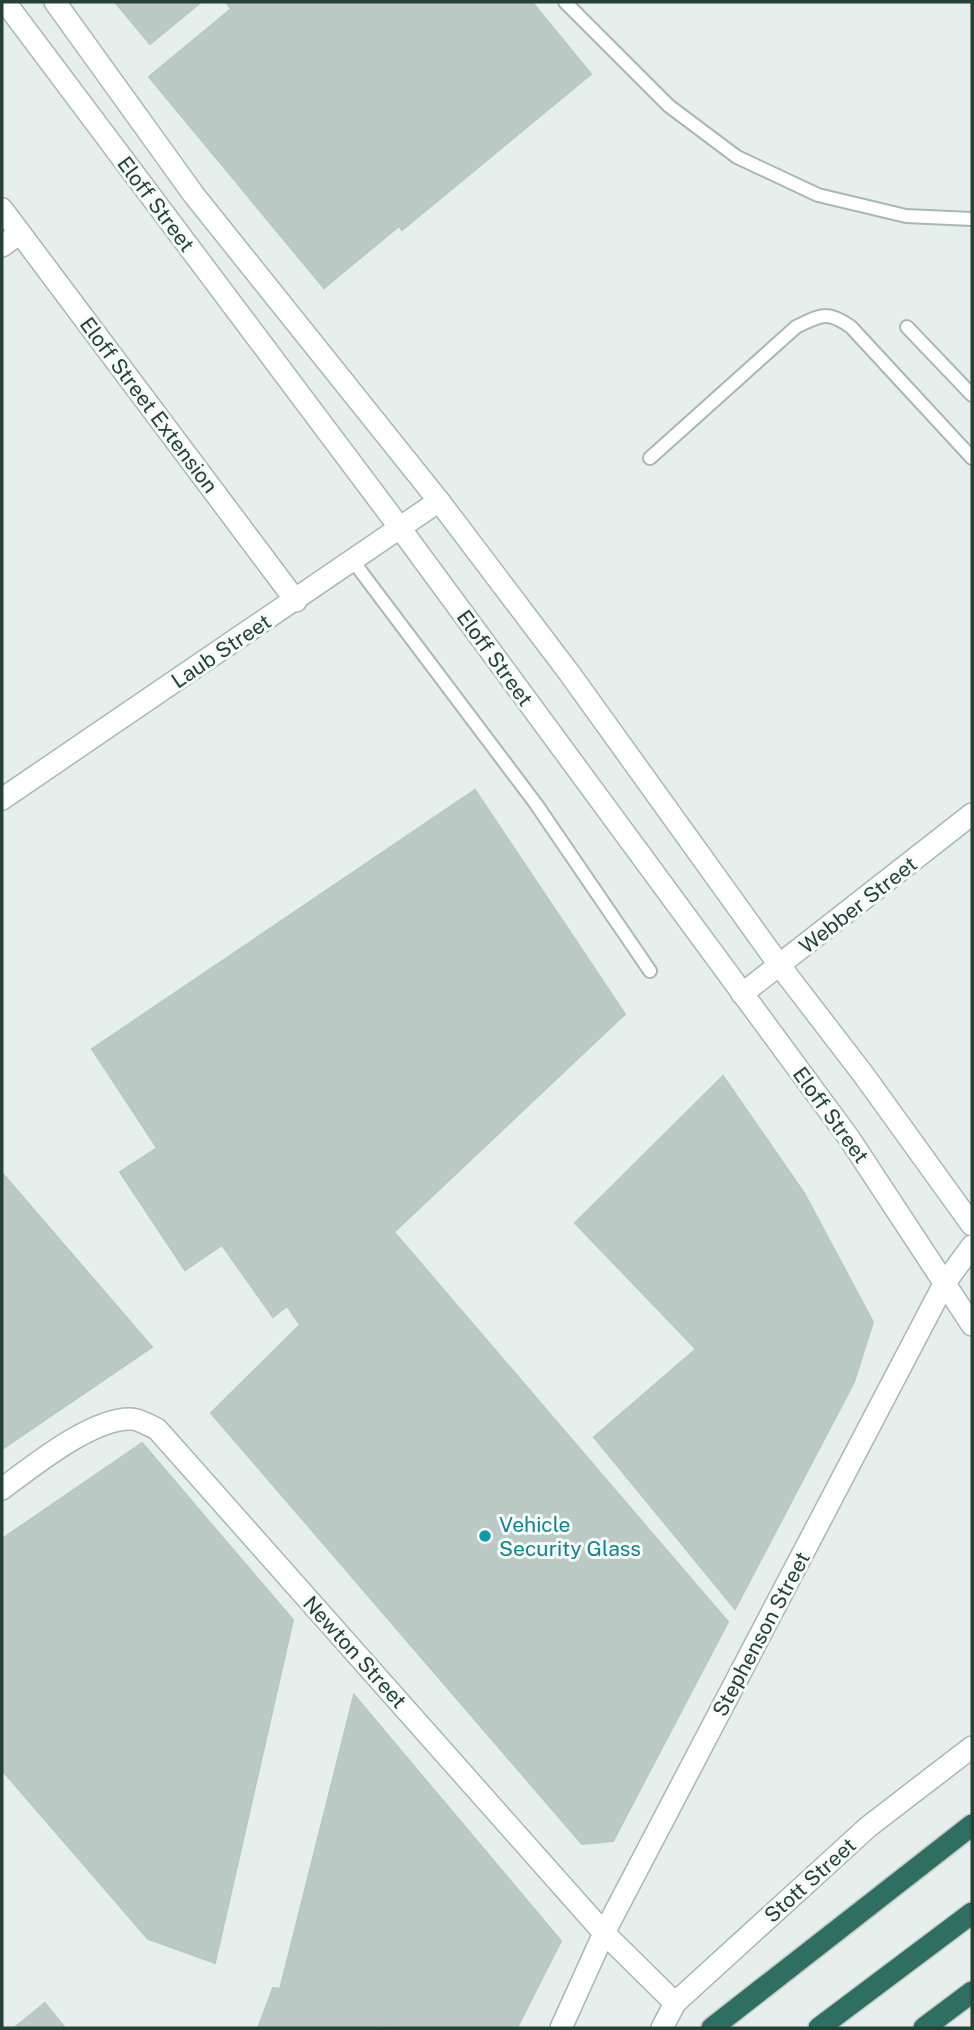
<svg xmlns="http://www.w3.org/2000/svg" width="974" height="2030" font-family="'Public Sans',sans-serif">
<style>
.building{fill:#bbcac4;stroke:#b8c9c2;stroke-width:2}
.lines{fill:none;stroke-linecap:round;stroke-linejoin:round}
.service-casing{stroke:#a8b8b2;stroke-width:16}
.minor-casing{stroke:#a8b8b2;stroke-width:24}
.tertiary-casing{stroke:#a8b8b2;stroke-width:24}
.motorway-casing{stroke:#c2cac8;stroke-width:24}
.service{stroke:#fff;stroke-width:12}
.minor{stroke:#fff;stroke-width:21}
.tertiary{stroke:#fff;stroke-width:21}
.motorway{stroke:#2f6f62;stroke-width:21}
.culture-dot{fill:#0f9aa8;stroke:#f7fbf9;stroke-width:2.5}
.labels{text-anchor:middle;dominant-baseline:central;stroke-width:6;stroke-linejoin:round;paint-order:stroke}
.street-label{font-size:21px;fill:#24423a;stroke:#f7fbf9}
.culture-label{font-size:21px;fill:#0d838f;stroke:#f7fbf9;text-anchor:start}
</style>
<rect width="100%" height="100%" fill="#e6efeb"/>
<!-- building -->
<path class="building" d="M115,2H201L150,44Z
M226,2H532L591,74L402,230L399,226L324,288L149,77L231,9Z
M475,790L625,1014L394,1232L300,1325L287,1306L273,1317L222,1245L185,1270L120,1172L157,1148L92,1049Z
M723,1076L804,1193L873,1322L854,1382L735,1609L594,1437L696,1349L575,1223Z
M2,1173L152,1347L2,1449Z
M394,1232L728,1622L613,1841L582,1844L211,1413Z
M142,1443L293,1620L215,1963L148,1939L2,1770V1539Z
M354,1695L561,1941L517,2028H397L280,1989Z
M273,1988L280,1989L397,2028H258Z
M45,2003L65,2028H14Z"/>
<g class="lines">
<!-- service casing -->
<g class="service-casing">
<path id="service" d="M565,2L669,106L737,157L818,195L906,216L972,219
M907,327L972,395
M650,458L796,327C821,315 827,310 851,327L972,458
M353,561L536,804L650,971"/>
</g>
<!-- minor casing -->
<g class="minor-casing">
<path id="minor" d="M2,209L296,601
M2,246L20,233
M2,799L439,501
M742,994L972,814
M2,1489C33,1466 92,1418 131,1419C139,1419 150,1426 157,1429L604,1933L675,2003
M561,2028L604,1933L944,1284L972,1246"/>
</g>
<!-- tertiary casing -->
<g class="tertiary-casing">
<path id="tertiary" d="M5,2L400,528L849,1138L972,1325
M55,2L194,195L439,501L570,674L780,966L863,1074L972,1225
M662,2028L675,2003L868,1827L972,1747"/>
</g>
<!-- motorway casing -->
<g class="motorway-casing">
<path id="motorway" d="M712,2028L972,1825
M819,2028L972,1913
M924,2028L972,1992"/>
</g>
<!-- service -->
<use href="#service" class="service"/>
<!-- minor -->
<use href="#minor" class="minor"/>
<!-- tertiary -->
<use href="#tertiary" class="tertiary"/>
<!-- motorway -->
<use href="#motorway" class="motorway"/>
</g>
<!-- markers -->
<circle class="culture-dot" cx="485" cy="1536" r="7"/>
<g class="labels">
<!-- street labels -->
<g class="street-label">
<text transform="translate(156 204) rotate(53)">Eloff Street</text>
<text transform="translate(149 405) rotate(53)">Eloff Street Extension</text>
<text transform="translate(221 651) rotate(-34)">Laub Street</text>
<text transform="translate(495 658) rotate(54)">Eloff Street</text>
<text transform="translate(858 905) rotate(-38)">Webber Street</text>
<text transform="translate(831 1115) rotate(54)">Eloff Street</text>
<text transform="translate(761 1634) rotate(-62)">Stephenson Street</text>
<text transform="translate(355 1652) rotate(48)">Newton Street</text>
<text transform="translate(810 1880) rotate(-42)">Stott Street</text>
</g>
<!-- culture labels -->
<g class="culture-label">
<text x="499" y="1524">Vehicle<tspan x="499" dy="24">Security Glass</tspan></text>
</g>
</g>
<!-- border -->
<rect width="974" height="2030" fill="none" stroke="#24423a" stroke-width="7"/>
</svg>
